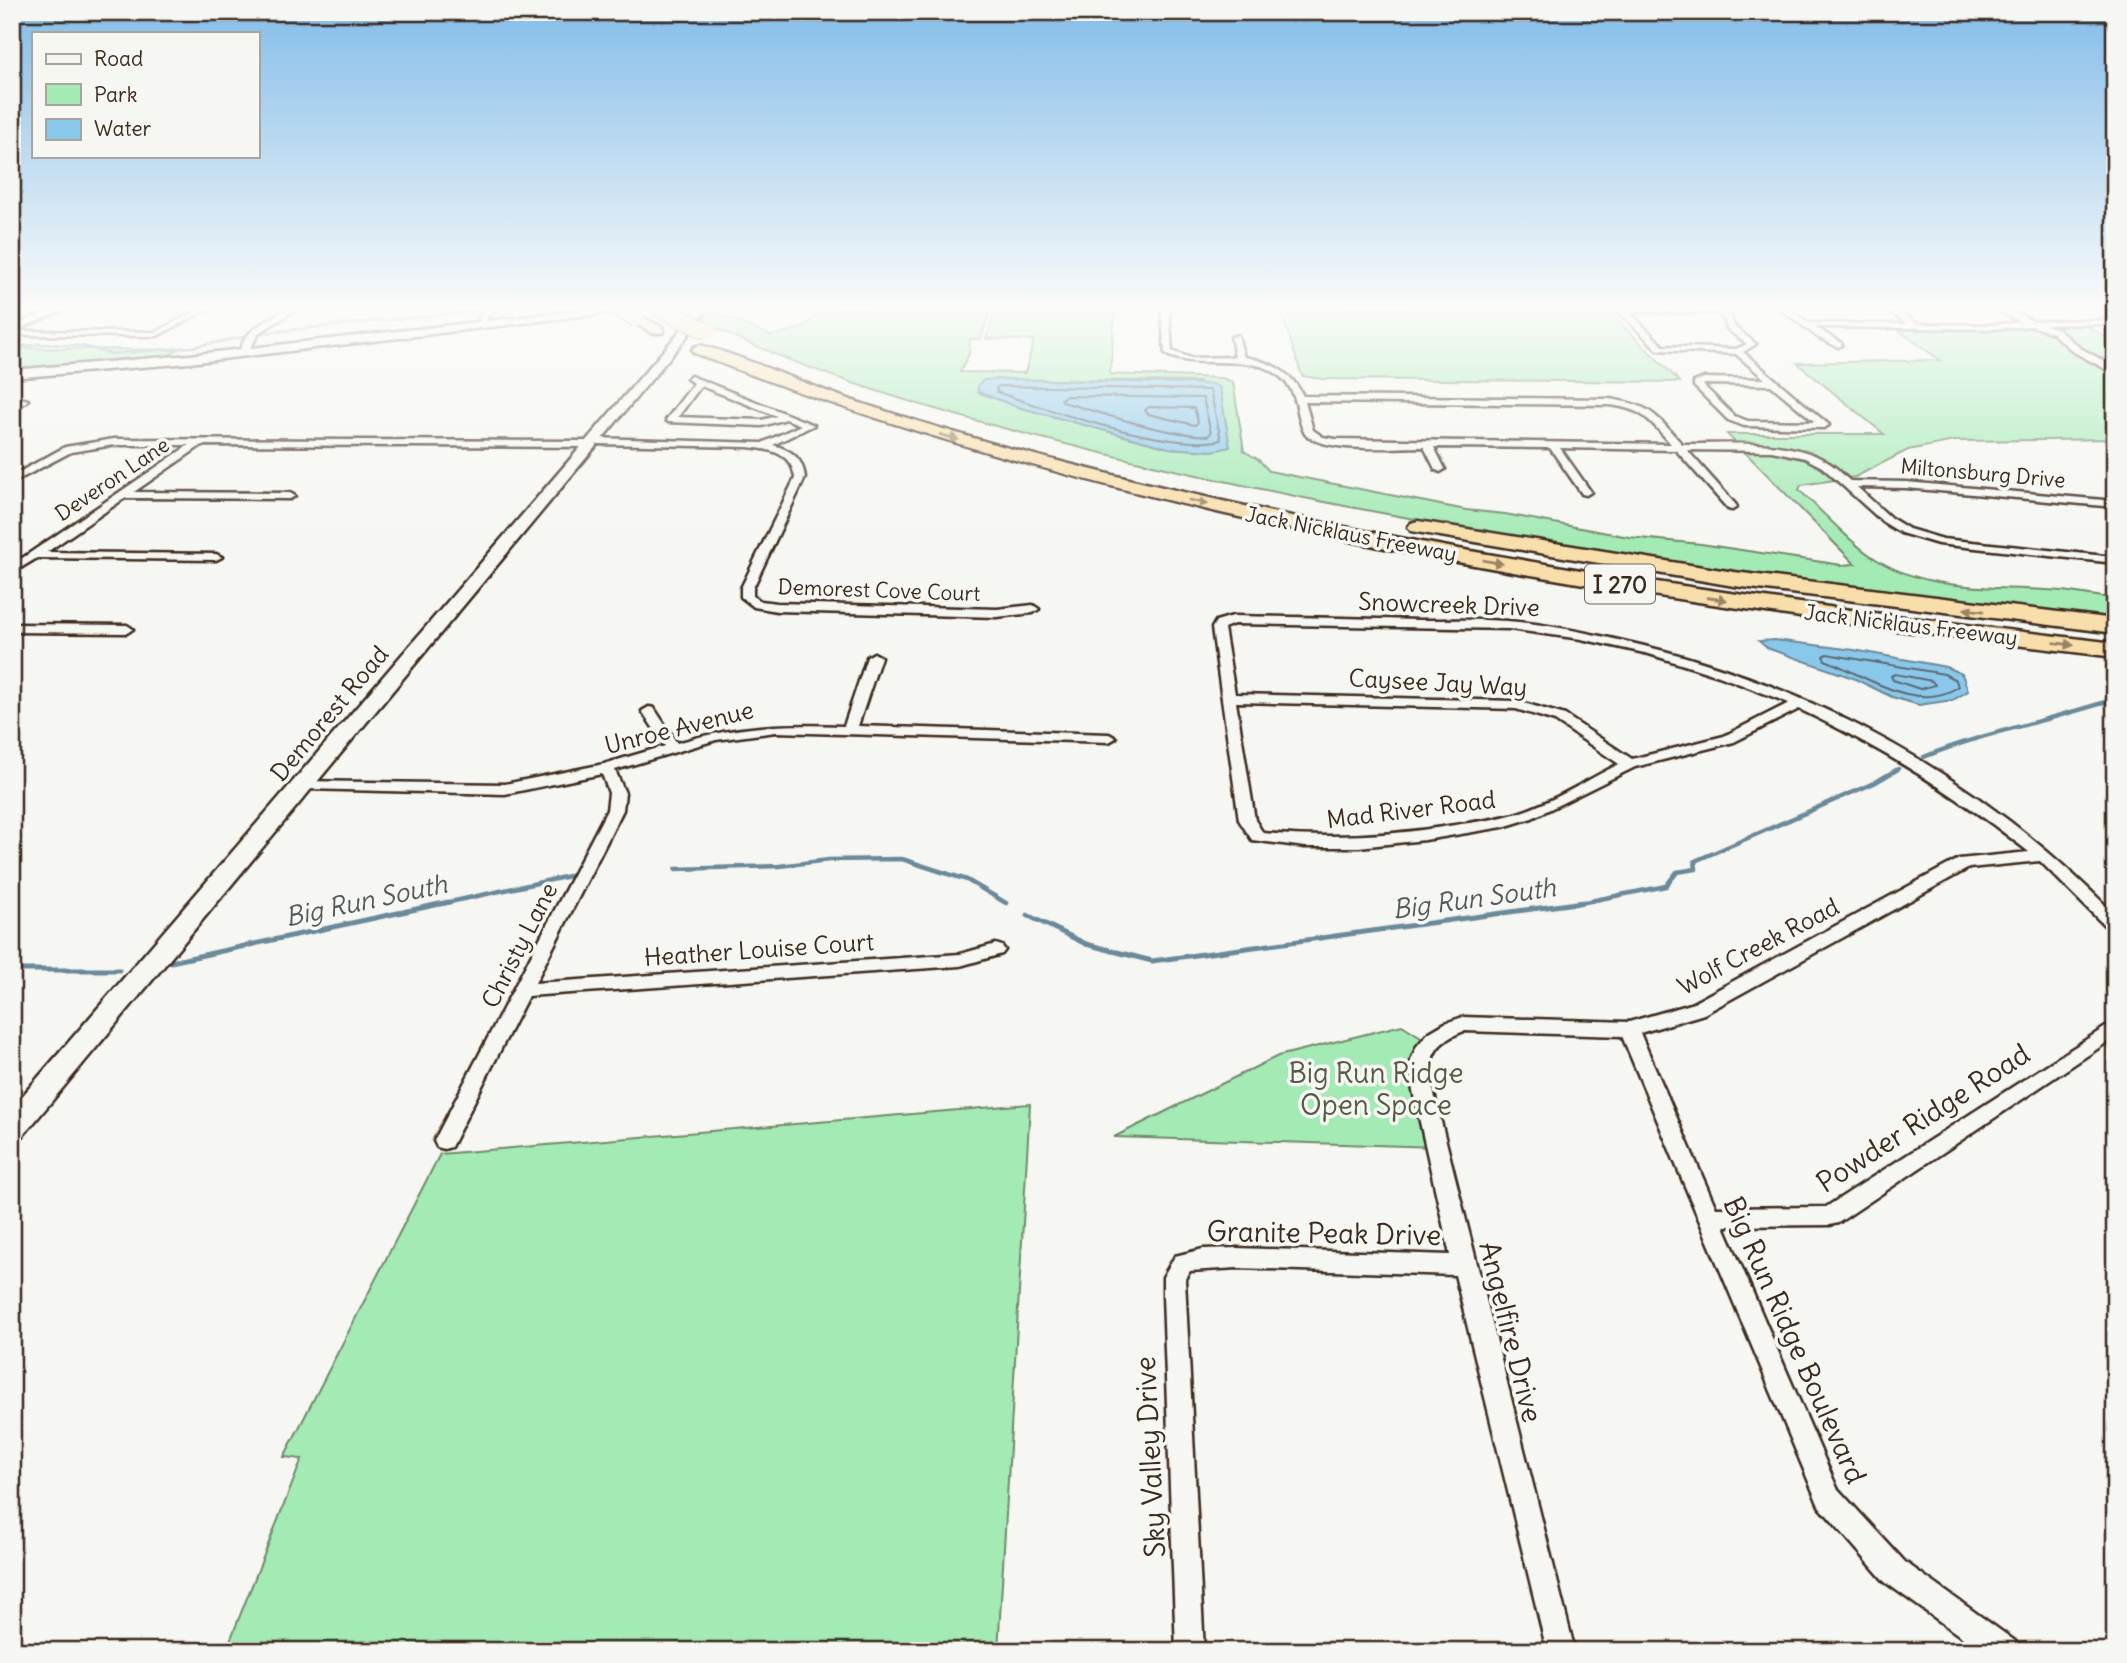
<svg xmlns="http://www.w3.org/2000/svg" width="2127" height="1663" font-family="Delius,sans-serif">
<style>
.green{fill:#a4eab5;stroke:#708a6a;stroke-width:2;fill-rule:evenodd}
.water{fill:#8ac8eb;stroke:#6a8999;stroke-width:2}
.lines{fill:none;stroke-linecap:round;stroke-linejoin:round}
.shore{stroke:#5b6970;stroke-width:2}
.stream-far2{stroke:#6a8999;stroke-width:2.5}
.stream-far1{stroke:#6a8999;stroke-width:4.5}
.stream{stroke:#6a8999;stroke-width:5}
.street-casing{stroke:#3b2a1e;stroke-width:5}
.secondary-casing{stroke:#3b2a1e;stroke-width:5}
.highway-casing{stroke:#3b2a1e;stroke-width:5}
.street{fill:#f6f6f2;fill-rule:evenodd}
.secondary{fill:#f6f6f2;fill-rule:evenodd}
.highway{fill:#f8deab;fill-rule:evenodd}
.highway-bridge-casing{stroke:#3b2a1e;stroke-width:19;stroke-linecap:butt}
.highway-bridge{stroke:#f8deab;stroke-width:17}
.oneway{fill:#9a8464}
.labels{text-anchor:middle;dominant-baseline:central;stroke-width:7;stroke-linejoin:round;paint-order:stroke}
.far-street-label{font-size:21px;fill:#3b2a1e;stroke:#f6f6f2}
.shield{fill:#f6f6f2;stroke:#73675e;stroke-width:2}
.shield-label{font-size:23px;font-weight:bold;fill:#3b2a1e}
.street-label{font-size:24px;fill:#3b2a1e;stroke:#f6f6f2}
.water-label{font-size:26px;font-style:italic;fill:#53595c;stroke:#f6f6f2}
.near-park-label{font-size:28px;fill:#555a44;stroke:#f6f6f2}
.near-street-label{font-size:28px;fill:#3b2a1e;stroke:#f6f6f2}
</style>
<rect width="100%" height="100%" fill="#f6f6f2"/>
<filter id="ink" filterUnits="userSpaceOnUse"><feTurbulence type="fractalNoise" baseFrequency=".0143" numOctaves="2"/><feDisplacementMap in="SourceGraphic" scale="14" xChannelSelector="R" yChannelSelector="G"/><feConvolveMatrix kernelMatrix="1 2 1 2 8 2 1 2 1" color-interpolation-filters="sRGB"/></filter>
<g filter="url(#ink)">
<!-- green -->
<path class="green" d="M824,308L990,310L981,339H970L969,354L960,372L1025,373L1034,340L986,339L996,308H1115L1110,374L1222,378L1233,382L1244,451L1259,460L1269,471L1466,510L1505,514L1629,537L1701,544L1842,565L1855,564L1727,434H1884L1797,363L1940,360L1898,330L1992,329L2079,322L2115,342V439L1954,441L1908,450L1855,477L1801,485L1799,490C1822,511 1853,546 1879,561C1933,593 2002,586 2062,591C2080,593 2097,597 2115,598V618C1789,581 1464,538 1144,463C1000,429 834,387 701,321L708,313H718L771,336L802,328ZM996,379L1199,382L1229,447L1212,451L1169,448L1018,407L978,392Z
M1280,308H1605L1680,382L1323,379L1302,376Z
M12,348L177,350L156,362L12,374Z
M1402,1025L1429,1042L1437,1147L1114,1137L1278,1056Z
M1030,1104L998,1651H226L302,1459L284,1457L440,1154Z"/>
<!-- water -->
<path class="water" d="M996,379L1213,384L1220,388L1230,447L1212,451L1169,448L1018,407L978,392V385L984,380Z
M1775,640L1854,650L1946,667L1962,674L1968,691L1953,700L1919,705L1892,697L1853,678L1767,648L1759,641Z"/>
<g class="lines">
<!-- shore -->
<path class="shore" d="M999,386L1210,390L1221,440C1172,452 1047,410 997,392L996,388Z
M1065,396L1203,398L1211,433L1208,436C1158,433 1111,416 1063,402L1061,399Z
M1149,407L1194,408L1198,422L1195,425L1148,414L1145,410Z
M1827,654L1944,674L1956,680L1958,687C1916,714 1865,675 1825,660L1823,656Z
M1895,674L1932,681L1935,685L1920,689L1893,680L1891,676Z"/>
<!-- stream-far2 -->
<path class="stream-far2" d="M507,308H512
M262,333L476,311
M12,347L43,344L83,346L112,354L192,347L243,337"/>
<!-- stream-far1 -->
<path class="stream-far1" d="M1924,757C1986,732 2051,720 2115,699
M676,869L779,866L829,860L902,859L967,880L1006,903
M441,904L569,876
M1575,904L1666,886L1677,872L1696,869L1695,861L1874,783L1898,769"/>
<!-- stream -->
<path class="stream" d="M1027,915L1086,944L1152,961L1584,902
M171,962L449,902
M12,970H119"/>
<!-- street casing -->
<g class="street-casing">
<path id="street" d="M57,308H67L15,331L156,332L201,308H210L157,336L12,335V326Z
M290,308H299L259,333L246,355H240C240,331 271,318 290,308Z
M490,308H498L487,317L486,326H480L479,316Z
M1161,308H1169L1172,351L1191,358L1235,357L1231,337L1238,335L1244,357C1269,361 1292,372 1303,396L1609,399C1651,405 1655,414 1682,444C1726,445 1790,437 1829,463C1836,467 1843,475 1850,481L1906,482L2115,501V507L1906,488L1857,487L1891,518L1909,529L1943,539L2115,557V563L1938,544L1901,533L1883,522L1822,467L1805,458L1772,451L1687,450L1736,505L1737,507L1732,510L1728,509L1676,450L1560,448L1591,492L1586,495L1582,494L1550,448L1434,447L1445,469L1440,472L1435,469L1424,447C1395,447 1327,454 1305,434C1297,420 1299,402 1290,388C1262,345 1204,374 1165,354ZM1305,402L1609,405C1643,409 1649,419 1671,444L1336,439L1323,437L1313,430Z
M1619,308L1722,309L1731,316L1734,326L1756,344L1743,352L1829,425L1824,428L1744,426L1728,420L1694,386V382L1704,378L1765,379L1736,354L1658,350L1619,312ZM1629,312L1717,313L1724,319L1727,329L1747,344L1736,349L1663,346ZM1705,384L1771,385L1815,422L1748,421L1734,416L1703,385Z
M1779,308H1787L1809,323L1907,324L1884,308H1893L1918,324L1992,325L2020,322L1995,308H2004L2033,321L2115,320V324L2044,325L2058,329L2080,348L2115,367V374L2074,352L2052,333L2032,326L1992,329L1815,327L1841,343L1842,345L1838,347L1819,338Z
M691,376L814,425L773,445C791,450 803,458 805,478L753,588V596L761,601L777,603L997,609L1033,605L1039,609L1033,613L997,617L777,611L754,607L741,597V588L795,478C792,452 769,449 747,447L596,444L591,447L202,445L134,492L290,493L295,496L290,499L125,498L47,552L216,554L222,557L216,560L37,558L12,573V565L189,445H114L71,452L12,483V476L65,447L114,439L588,441L593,438L762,443L801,425L786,419L762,426L668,422L666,420L694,383L687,379ZM701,386L777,416L762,420L678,417Z
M20,398L28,400L12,413V405Z
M1233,616C1295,617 1356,618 1418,620C1448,620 1478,619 1508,621C1547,624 1585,632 1623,641C1809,682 1982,778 2115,915V932L2109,930L2040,861L1969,868L1704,1014L1640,1033L1716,1208L1826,1207L2115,1021V1037L1838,1223L1830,1225L1724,1226L1837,1488L1905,1562L2015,1641L2019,1651H1981L1885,1582L1819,1506L1622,1036L1464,1031C1438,1041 1428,1054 1431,1082L1575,1651H1547L1455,1275L1237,1268L1190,1271L1185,1279L1204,1651H1176L1163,1296V1277L1175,1256L1203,1249L1237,1248L1450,1255L1411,1082V1060L1417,1046L1428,1033L1445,1023L1463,1017L1629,1022L1691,1004L1959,859L2029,852C1957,795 1882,748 1799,709L1734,742L1635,767L1532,818L1503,827L1425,840L1359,847H1305L1252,840L1239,820L1212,628L1216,621ZM1234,624L1509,629L1581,639L1649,654L1719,676L1789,703L1724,736L1632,759L1565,715L1517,701L1235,694L1224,628ZM1236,702L1516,709L1555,721L1619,764C1587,780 1553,802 1518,813C1498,819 1476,822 1455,825C1391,836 1328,839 1263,833L1255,820Z
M12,624L127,625L133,629L127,633L12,632Z
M874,653L881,657L858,726L1109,734L1116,738L1109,742L776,732L716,740L615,770L625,793L623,810L535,983L960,954L996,944L1002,946L1005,950L1002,954L960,966L528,996L451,1147L444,1149L437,1147L434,1141L607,810L609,793L602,774L505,794L304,789L299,787L296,784L299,781L505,784L604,764L665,746L642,711L649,707L654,708L677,743C737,725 783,724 844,726L867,657Z"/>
</g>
<!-- secondary casing -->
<g class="secondary-casing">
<path id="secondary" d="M599,308H629L624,311L189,363L12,378V370L189,355Z
M697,308H707L685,339L22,1137L12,1141V1108L677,335Z"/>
</g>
<!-- highway casing -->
<g class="highway-casing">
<path id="highway" d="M636,314L662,327L664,330L662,333H652L631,321L629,318L631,315Z
M700,345C751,359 801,383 851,400C927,425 1004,448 1081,467C1420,554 1768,602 2115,643V657C1634,600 1148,530 694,353L692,350L694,347Z
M1418,521L1734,572L2115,619V633L1734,586L1411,531L1408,527L1411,523Z"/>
</g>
<!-- street -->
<use href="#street" class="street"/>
<!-- secondary -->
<use href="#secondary" class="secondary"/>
<!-- highway -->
<use href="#highway" class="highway"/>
<!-- highway-bridge casing -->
<g class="highway-bridge-casing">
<path id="highway-bridge" d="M616,308L636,318
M658,308L707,331"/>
</g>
<!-- highway-bridge -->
<use href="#highway-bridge" class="highway-bridge"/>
</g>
<!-- one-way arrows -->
<defs><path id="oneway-solid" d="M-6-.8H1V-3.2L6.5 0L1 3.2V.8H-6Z" transform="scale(1.75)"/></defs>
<g class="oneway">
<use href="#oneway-solid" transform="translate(949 437) rotate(16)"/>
<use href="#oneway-solid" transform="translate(1198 502) rotate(13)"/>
<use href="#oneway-solid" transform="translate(1493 562) rotate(10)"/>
<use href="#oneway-solid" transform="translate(1717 599) rotate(8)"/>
<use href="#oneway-solid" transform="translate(1974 610) rotate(-174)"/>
<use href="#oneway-solid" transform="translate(2064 644) rotate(7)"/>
</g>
</g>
<!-- sky -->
<linearGradient id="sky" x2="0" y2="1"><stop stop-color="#82bce9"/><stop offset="0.57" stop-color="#fbfbf9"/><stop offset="1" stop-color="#fbfbf9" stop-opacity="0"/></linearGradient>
<rect width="2127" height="540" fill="url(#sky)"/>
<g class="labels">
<!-- far-street labels -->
<g class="far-street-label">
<text transform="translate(1983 473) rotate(5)">Miltonsburg Drive</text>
<text transform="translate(112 479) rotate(-34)">Deveron Lane</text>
<text transform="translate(1351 534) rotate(11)">Jack Nicklaus Freeway</text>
<text transform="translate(879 590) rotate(2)">Demorest Cove Court</text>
<text transform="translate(1911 625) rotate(7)">Jack Nicklaus Freeway</text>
</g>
<!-- shield labels -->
<rect class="shield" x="1585" y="564.5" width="70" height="39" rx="5"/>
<g class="shield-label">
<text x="1620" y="584">I 270</text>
</g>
<!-- street labels -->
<g class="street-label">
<text transform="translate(1449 604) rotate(2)">Snowcreek Drive</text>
<text transform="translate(1438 682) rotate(3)">Caysee Jay Way</text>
<text transform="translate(329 713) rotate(-50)">Demorest Road</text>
<text transform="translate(679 727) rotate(-14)">Unroe Avenue</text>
<text transform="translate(1411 809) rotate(-7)">Mad River Road</text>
<text transform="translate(519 945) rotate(-63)">Christy Lane</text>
<text transform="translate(1758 946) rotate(-28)">Wolf Creek Road</text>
<text transform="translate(759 949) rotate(-4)">Heather Louise Court</text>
</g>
<!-- water labels -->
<g class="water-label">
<text transform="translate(1474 898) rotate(-8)">Big Run South</text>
<text transform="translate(366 900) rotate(-12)">Big Run South</text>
</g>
<!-- near-park labels -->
<g class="near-park-label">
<text x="1376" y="1073">Big Run Ridge<tspan x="1376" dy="32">Open Space</tspan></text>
</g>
<!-- near-street labels -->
<g class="near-street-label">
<text transform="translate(1923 1118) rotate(-33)">Powder Ridge Road</text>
<text transform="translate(1324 1233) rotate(1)">Granite Peak Drive</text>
<text transform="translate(1511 1332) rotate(76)">Angelfire Drive</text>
<text transform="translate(1795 1340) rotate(66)">Big Run Ridge Boulevard</text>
<text transform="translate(1150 1457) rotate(-93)">Sky Valley Drive</text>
</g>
</g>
<!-- margin -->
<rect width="2127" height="1663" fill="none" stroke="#f6f6f2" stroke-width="42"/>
<rect x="21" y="21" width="2085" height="1621" fill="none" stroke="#3b2a1e" stroke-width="2.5" filter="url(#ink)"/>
<!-- legend -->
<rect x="32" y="32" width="228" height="126" fill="#f6f6f2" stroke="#aba49d" stroke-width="2"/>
<rect x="46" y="54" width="35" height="10" fill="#f6f6f2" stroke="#aba49d" stroke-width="2"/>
<text x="94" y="66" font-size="21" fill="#3b2a1e">Road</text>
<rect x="46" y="84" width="35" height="21" fill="#a4eab5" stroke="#aba49d" stroke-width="2"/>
<text x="94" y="102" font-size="21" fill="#3b2a1e">Park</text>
<rect x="46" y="119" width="35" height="21" fill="#8ac8eb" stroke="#aba49d" stroke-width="2"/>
<text x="94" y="136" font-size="21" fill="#3b2a1e">Water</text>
</svg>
